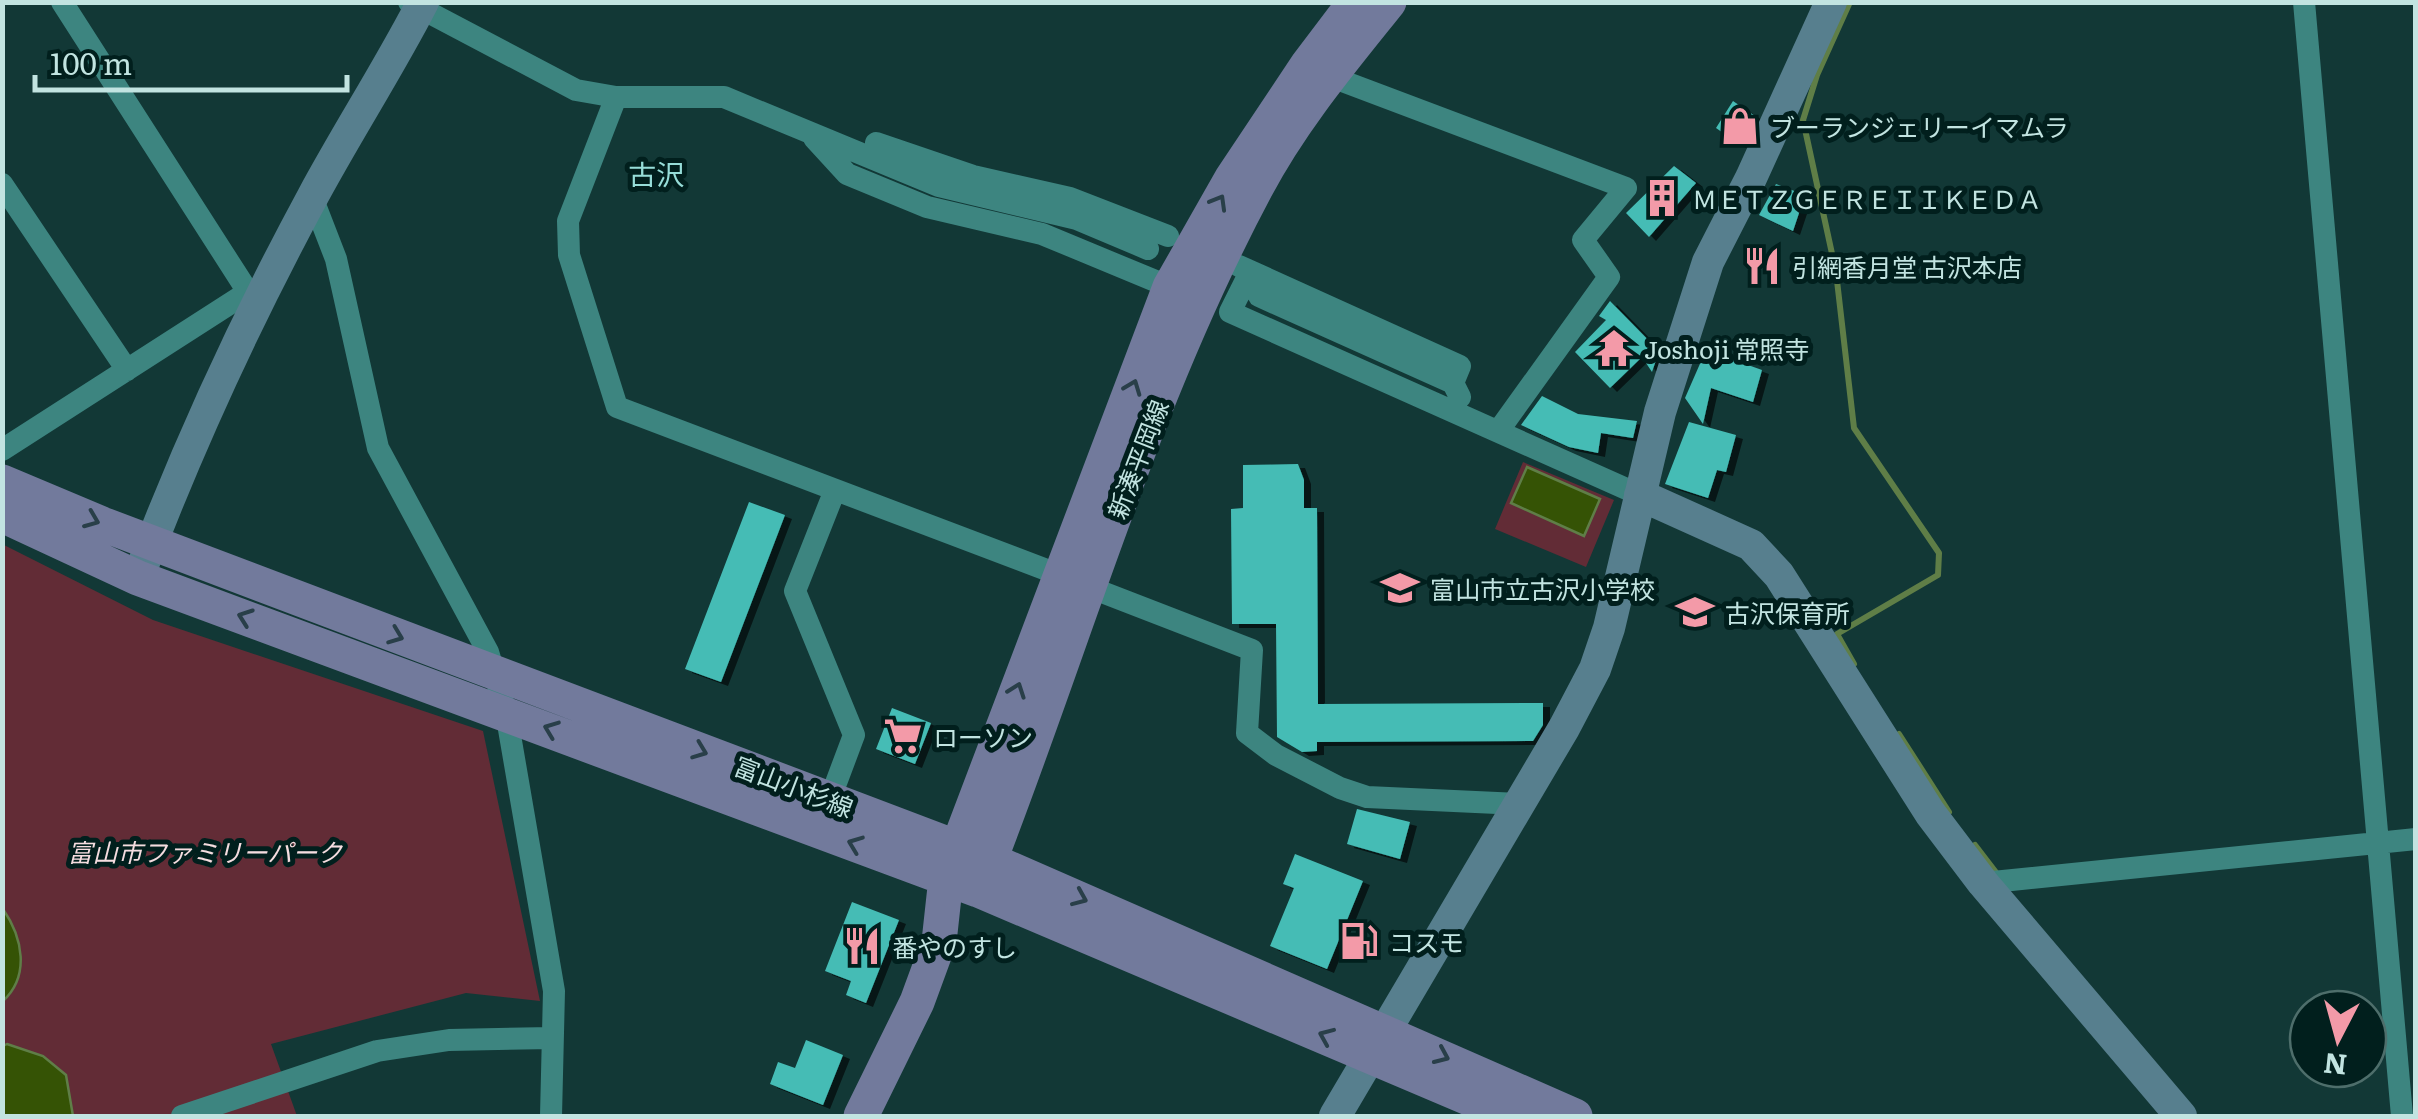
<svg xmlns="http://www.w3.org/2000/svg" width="2418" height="1119" font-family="Literata,'Noto Sans JP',serif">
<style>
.green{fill:#622c36}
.water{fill:#355305;stroke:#5f7e47;stroke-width:2.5}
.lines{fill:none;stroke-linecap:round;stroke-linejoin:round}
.stream{stroke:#5f7e47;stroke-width:6}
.building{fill:#45bcb5;filter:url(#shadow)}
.street{stroke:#3d8580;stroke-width:22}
.secondary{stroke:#577f8e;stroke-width:32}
.primary{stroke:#727a9c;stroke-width:35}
.oneway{stroke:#293f49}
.labels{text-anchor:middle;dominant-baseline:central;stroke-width:10;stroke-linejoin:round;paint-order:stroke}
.poi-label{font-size:25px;fill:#c2e4e1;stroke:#011f1d;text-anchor:start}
.street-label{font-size:25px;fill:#c2e4e1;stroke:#011f1d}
.park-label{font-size:25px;font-style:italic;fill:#f5dde0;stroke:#011f1d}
.neighbourhood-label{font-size:28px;fill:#96ddd8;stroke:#011f1d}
</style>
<defs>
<filter id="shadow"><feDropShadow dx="7" dy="4" stdDeviation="0" flood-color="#0009"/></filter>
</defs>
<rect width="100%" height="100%" fill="#123836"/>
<!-- green -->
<path class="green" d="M1523,462L1614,500L1586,567L1495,529Z
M2,544L153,620L483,731L540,1001L466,993L271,1044L297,1116H3Z"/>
<!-- water -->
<path class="water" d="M1527,467L1600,499L1584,536L1511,503Z
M3,909C23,938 30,976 3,1001Z
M7,1044L43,1056L66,1075L73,1116H3V1046Z"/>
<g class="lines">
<!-- stream -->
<path class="stream" d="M1850,2L1817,75L1803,120L1836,272L1854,428L1939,553L1938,575L1837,634L1854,664
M1899,734L1949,812
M1975,845L1998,875"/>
</g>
<!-- building -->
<path class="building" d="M1733,101L1755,116L1739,144L1716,128Z
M1674,166L1696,183L1649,237L1626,213Z
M1776,184L1805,195L1793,231L1759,215Z
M1610,301L1659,351L1652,372L1642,357L1610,388L1575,352L1606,320L1599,316Z
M1706,350L1762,370L1753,402L1711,388L1703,424L1685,398Z
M1542,396L1578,414L1637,421L1633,438L1601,433L1598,453L1569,447L1521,425Z
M1689,422L1736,435L1726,472L1717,470L1708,498L1665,484Z
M1298,464L1304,480V508H1317L1318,704L1543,703V725L1533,741L1317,742V751L1302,752L1277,737L1276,624H1232L1231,509L1243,508V465Z
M749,502L785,515L721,682L685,669Z
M892,708L931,723L915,764L876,749Z
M1357,809L1410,822L1400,859L1347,844Z
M1295,854L1363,881L1327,969L1270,946L1294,888L1283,884Z
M852,902L899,920L866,1003L846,995L851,981L825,971Z
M806,1040L843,1055L823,1105L770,1084L778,1062L795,1068Z"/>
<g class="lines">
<!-- street -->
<path class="street" d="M62,2L248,292L261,300
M409,2L576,90L616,97H724L939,186L1077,219L1148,249
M2304,2L2402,1116
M1329,76L1626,188L1583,240L1609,277L1499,430
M616,97L568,221L569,255L617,407L1060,575
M814,138L847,174L927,207L1042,234L1170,287
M876,143L973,176L1070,198L1168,236
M2,184L127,370
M312,197L336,259L378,448L488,652L506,712L554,991L551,1116
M1239,266L1460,366L1453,383
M1250,272L1230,312L1640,495
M1259,296L1453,383L1460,397
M2,450L248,292
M1089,587L1252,650L1247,733L1276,755L1340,788L1367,797L1519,804
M830,799L854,735L795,591L835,490
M1983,883L2416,839
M182,1116L377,1051L449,1040L552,1038"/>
<!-- secondary -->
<path class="secondary" d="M1640,495L1751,545L1779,575L1930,813L1983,883L2181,1116
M138,578C187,448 247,318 313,196C348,131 389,68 423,2
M1335,1116L1564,728L1595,669L1609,628L1660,412L1708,262L1751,178L1831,2"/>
<!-- primary -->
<path class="primary" d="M2,482L102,524L990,860L1575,1116
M2,515L138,578L978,890L1511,1116
M982,880C1073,649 1139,407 1256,188C1292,120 1341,62 1389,2
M861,1116L917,1002L939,942L946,878L1170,287L1232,178L1308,64L1355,2"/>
</g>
<!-- one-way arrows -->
<defs><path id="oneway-chevron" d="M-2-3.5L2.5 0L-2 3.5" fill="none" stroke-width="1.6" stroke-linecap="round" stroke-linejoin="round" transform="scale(2.5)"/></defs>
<g class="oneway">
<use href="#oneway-chevron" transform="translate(1219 202) rotate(-60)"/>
<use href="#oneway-chevron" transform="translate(1133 387) rotate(-69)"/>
<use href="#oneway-chevron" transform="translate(92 520) rotate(22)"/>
<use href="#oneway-chevron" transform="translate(245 617) rotate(-160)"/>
<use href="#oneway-chevron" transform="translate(396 636) rotate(21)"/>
<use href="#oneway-chevron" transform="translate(1017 690) rotate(-70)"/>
<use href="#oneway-chevron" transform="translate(551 729) rotate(-159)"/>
<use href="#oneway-chevron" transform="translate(700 751) rotate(21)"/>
<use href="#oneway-chevron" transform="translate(855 844) rotate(-159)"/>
<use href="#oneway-chevron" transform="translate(1080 898) rotate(23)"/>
<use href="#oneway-chevron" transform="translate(1326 1036) rotate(-157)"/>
<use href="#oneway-chevron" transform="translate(1442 1056) rotate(24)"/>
</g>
<!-- icons -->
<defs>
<g id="shop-bare" transform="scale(3)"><path d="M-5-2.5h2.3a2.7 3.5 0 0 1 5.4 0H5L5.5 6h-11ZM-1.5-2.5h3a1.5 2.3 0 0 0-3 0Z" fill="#f39aa8" stroke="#011f1d" stroke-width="2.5" paint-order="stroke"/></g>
<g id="building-bare" transform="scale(3)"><path d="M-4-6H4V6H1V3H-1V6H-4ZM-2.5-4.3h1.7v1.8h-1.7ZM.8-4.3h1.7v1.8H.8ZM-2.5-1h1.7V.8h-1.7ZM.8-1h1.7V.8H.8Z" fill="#f39aa8" stroke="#011f1d" stroke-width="2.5" paint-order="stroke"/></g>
<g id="restaurant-bare" transform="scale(3)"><path d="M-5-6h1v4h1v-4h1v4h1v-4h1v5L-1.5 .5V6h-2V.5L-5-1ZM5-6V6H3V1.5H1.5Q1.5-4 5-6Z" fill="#f39aa8" stroke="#011f1d" stroke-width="2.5" paint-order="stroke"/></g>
<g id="temple-bare" transform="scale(3)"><path d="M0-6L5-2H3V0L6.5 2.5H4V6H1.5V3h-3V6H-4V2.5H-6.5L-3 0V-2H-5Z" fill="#f39aa8" stroke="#011f1d" stroke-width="2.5" paint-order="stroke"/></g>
<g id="school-bare" transform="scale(3)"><path d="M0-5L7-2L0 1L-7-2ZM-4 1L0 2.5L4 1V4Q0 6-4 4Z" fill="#f39aa8" stroke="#011f1d" stroke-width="2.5" paint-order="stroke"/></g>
<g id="supermarket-bare" transform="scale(3)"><path d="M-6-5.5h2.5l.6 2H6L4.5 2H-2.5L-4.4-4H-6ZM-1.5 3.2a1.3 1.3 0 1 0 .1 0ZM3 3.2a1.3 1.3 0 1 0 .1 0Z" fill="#f39aa8" stroke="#011f1d" stroke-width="2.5" paint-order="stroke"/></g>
<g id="fuel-bare" transform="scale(3)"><path d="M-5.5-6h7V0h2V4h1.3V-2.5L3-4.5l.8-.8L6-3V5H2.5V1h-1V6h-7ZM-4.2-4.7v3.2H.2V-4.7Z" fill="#f39aa8" stroke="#011f1d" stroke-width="2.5" paint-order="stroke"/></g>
</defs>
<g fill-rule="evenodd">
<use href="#shop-bare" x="1740" y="126"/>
<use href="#building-bare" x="1662" y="198"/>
<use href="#restaurant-bare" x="1762" y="266"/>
<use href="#temple-bare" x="1614" y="348"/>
<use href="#school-bare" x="1400" y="588"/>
<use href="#school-bare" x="1695" y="612"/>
<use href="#supermarket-bare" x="903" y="736"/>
<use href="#fuel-bare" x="1359" y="941"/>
<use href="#restaurant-bare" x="862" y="946"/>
</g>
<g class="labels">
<!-- poi labels -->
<g class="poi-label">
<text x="1770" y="126">ブーランジェリーイマムラ</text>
<text x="1692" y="198">ＭＥＴＺＧＥＲＥＩＩＫＥＤＡ</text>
<text x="1792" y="266">引網香月堂 古沢本店</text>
<text x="1644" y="348">Joshoji 常照寺</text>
<text x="1430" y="588">富山市立古沢小学校</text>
<text x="1725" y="612">古沢保育所</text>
<text x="933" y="736">ローソン</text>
<text x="1389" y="941">コスモ</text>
<text x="892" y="946">番やのすし</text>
</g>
<!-- street labels -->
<g class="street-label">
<text transform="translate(1137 459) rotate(-69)">新湊平岡線</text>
<text transform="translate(794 786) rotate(21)">富山小杉線</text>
</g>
<!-- park labels -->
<g class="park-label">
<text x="205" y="851">富山市ファミリーパーク</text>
</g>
<!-- neighbourhood labels -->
<g class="neighbourhood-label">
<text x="656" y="173">古沢</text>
</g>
</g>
<!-- border -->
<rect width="2418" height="1119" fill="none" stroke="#c2e4e1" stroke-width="10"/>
<!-- north arrow -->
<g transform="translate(2338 1039) rotate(186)"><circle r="48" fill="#011f1d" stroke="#4e6e6b" stroke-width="2.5"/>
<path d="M0-8L18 38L0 25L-18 38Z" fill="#f39aa8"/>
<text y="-15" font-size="28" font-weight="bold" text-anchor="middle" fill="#c2e4e1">N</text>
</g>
<!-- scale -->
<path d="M35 75v15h312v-15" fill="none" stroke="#c2e4e1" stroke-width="5"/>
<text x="50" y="75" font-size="30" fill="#c2e4e1" stroke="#011f1d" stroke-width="8" paint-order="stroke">100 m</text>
</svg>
